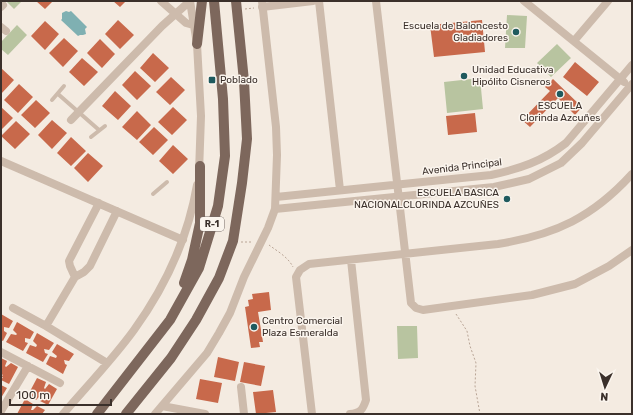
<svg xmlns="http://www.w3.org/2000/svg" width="633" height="415" font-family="Rubik,sans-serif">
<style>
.green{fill:#b8c4a0}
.water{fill:#7fb0b2}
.building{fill:#c8694b}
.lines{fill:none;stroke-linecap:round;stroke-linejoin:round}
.path{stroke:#b9a596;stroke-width:1;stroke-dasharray:2 2;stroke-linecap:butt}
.service{stroke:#cdbbac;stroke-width:4}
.minor{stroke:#cdbbac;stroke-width:8}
.primary{stroke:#7d675c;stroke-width:10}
.poi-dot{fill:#1f5a5e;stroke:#fbf5ee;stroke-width:1.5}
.labels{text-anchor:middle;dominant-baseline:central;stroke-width:3;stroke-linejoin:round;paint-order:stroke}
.shield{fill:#fbf5ee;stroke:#756b66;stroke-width:1}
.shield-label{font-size:9px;font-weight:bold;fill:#3b302b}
.poi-label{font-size:10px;fill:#3b302b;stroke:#fbf5ee;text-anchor:start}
.street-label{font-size:10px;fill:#3b302b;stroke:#fbf5ee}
</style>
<rect width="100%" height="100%" fill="#f4ebe1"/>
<!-- green -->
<path class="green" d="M6,1H22L14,9Z
M507,15L527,16L525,48H505Z
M17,25L27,35L8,55L1,49V42Z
M557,44L571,58L551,77L537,63Z
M480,78L483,109L447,113L444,82Z
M417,326L418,358L398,359L397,326Z"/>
<!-- water -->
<path class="water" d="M66,11L69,12L71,11L87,27L85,29L86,34L83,35H80L78,36L61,20L62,19V13Z"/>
<!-- building -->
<path class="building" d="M36,1H53L45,9Z
M113,1H126L120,7Z
M118,20L134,35L120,49L105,34Z
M482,20L485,52L434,57L430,25Z
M45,21L59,34L45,50L31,36Z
M64,38L78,51L63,67L49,53Z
M100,39L115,54L102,68L87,53Z
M153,53L169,68L155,82L140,68Z
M82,58L98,72L84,86L69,72Z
M575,62L599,82L587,96L563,77Z
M1,68L14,80L1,94Z
M135,71L151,86L137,100L122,85Z
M171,77L185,90L170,105L156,92Z
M553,79L582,107L575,115L558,98L530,127L522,120L550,91L545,87Z
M19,84L33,97L18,113L4,100Z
M115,91L131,106L118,120L102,106Z
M36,100L50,113L35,128L21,115Z
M1,107L13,118L1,130Z
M173,107L187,120L172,135L158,122Z
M137,111L151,125L137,140L122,127Z
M475,113L477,132L448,135L446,116Z
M52,120L67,133L52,149L38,135Z
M16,121L30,134L15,149L1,136Z
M154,127L168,140L153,155L139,142Z
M71,137L86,151L71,166L57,153Z
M173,145L188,159L173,174L159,161Z
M88,153L103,166L88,182L74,168Z
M269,292L271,310L258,312L263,342H259L260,347L251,348L245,307L249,306L248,300L253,299L252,294Z
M1,314L13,321L9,328L4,327V331L7,333L3,341L1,340Z
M17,322L34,332L30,339L25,338V342L28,343L23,351L6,342L11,334L16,335L17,334L13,330Z
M37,333L54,343L49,350L44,349L45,353L48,354L43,362L26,353L30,345L36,347L37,345L33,341Z
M57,344L74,354L69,361L64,360L65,364L67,365L63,374L46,364L50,356L56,358L57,356L52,352Z
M218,357L239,362L235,381L214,377Z
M1,358L7,361L5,366L6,367L11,363L18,367L9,384L1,380L3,377H1L3,375L1,374Z
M244,362L265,366L261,386L240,382Z
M37,378L46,382L44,388L45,389L49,384L57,389L48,405L40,401L42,399L40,396L36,400L28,395Z
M200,379L222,383L218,403L196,399Z
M1,385L7,388L1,398Z
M273,390L276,412L256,414L253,392Z
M25,399L33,404L31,410H33L37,406L45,410L42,414H17Z"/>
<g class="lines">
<!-- path -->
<path class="path" d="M245,9L254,8
M241,242H252
M269,245C277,251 288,257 293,267
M456,314L467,331L470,346L476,363L475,386L480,414"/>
<!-- service -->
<path class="service" d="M58,94L99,130
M52,100L64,86
M91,137L105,126
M153,194L167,182"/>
<!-- minor -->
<path class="minor" d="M161,1L186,23L193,25
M190,1L197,44L201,116L199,172
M319,1L340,190
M376,1L411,303L416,308L423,310L532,295L575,284L609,266L632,250
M524,1L624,82
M1,7L3,5
M262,7L313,1
M1,27L6,31
M574,41L608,1
M71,120L162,26L190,1
M1,161L183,240
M276,197L491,175C519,169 543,161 566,143L632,65
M275,209L494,187L529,179L561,163L582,143L632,84
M75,277L70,266L69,261L99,203
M13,308L46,326L107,363
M46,326L75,277L84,272L90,266L117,211
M1,352L60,383
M241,387L244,414
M162,406L205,414
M1,411L28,366
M63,414C87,386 113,359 134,330C165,287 188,238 197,185
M155,414L207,353L219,333L230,313L244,277L268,228L275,209L277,155L276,127L262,1
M312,414L296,277L300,270L309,264L498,244C555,235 593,217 632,174
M350,414C361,413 363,409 366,400L351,260"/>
<!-- primary -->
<path class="primary" d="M197,44L202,1
M184,283L192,260L200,223V166
M97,414L170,320L199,268L218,206L225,156L223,99L214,1
M126,414L171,358L196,320L219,278L233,241L242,183L247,139L244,81L236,1"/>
</g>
<!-- markers -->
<g class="poi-dot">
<circle cx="516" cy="32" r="4"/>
<circle cx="464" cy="76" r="4"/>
<rect x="208" y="76" width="8" height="8" rx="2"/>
<circle cx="560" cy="94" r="4"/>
<circle cx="507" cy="199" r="4"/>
<circle cx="254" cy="327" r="4"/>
</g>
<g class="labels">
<!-- shield labels -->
<rect class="shield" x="200" y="217" width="24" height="14" rx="3"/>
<g class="shield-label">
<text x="212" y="224">R-1</text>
</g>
<!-- poi labels -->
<g class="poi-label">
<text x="508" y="26" text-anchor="end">Escuela de Baloncesto<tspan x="508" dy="12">Gladiadores</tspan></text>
<text x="472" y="70">Unidad Educativa<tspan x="472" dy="12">Hipólito Cisneros</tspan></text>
<text x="220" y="80">Poblado</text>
<text x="560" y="106" text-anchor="middle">ESCUELA<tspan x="560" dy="12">Clorinda Azcuñes</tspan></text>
<text x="499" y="193" text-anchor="end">ESCUELA BASICA<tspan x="499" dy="12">NACIONALCLORINDA AZCUÑES</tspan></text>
<text x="262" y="321">Centro Comercial<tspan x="262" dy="12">Plaza Esmeralda</tspan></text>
</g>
<!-- street labels -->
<g class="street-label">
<text transform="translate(462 167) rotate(-7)">Avenida Principal</text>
</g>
</g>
<!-- border -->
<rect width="633" height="415" fill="none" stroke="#3b302b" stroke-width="4"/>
<!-- north arrow -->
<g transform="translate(605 387) rotate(184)" stroke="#fbf5ee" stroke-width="3" paint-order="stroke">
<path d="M0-3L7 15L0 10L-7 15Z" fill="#3b302b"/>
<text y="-6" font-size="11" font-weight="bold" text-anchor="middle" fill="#3b302b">N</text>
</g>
<!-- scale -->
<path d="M10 399v6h101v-6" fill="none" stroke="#3b302b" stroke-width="2"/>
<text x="16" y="399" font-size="12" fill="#3b302b" stroke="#fbf5ee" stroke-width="3" paint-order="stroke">100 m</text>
</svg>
